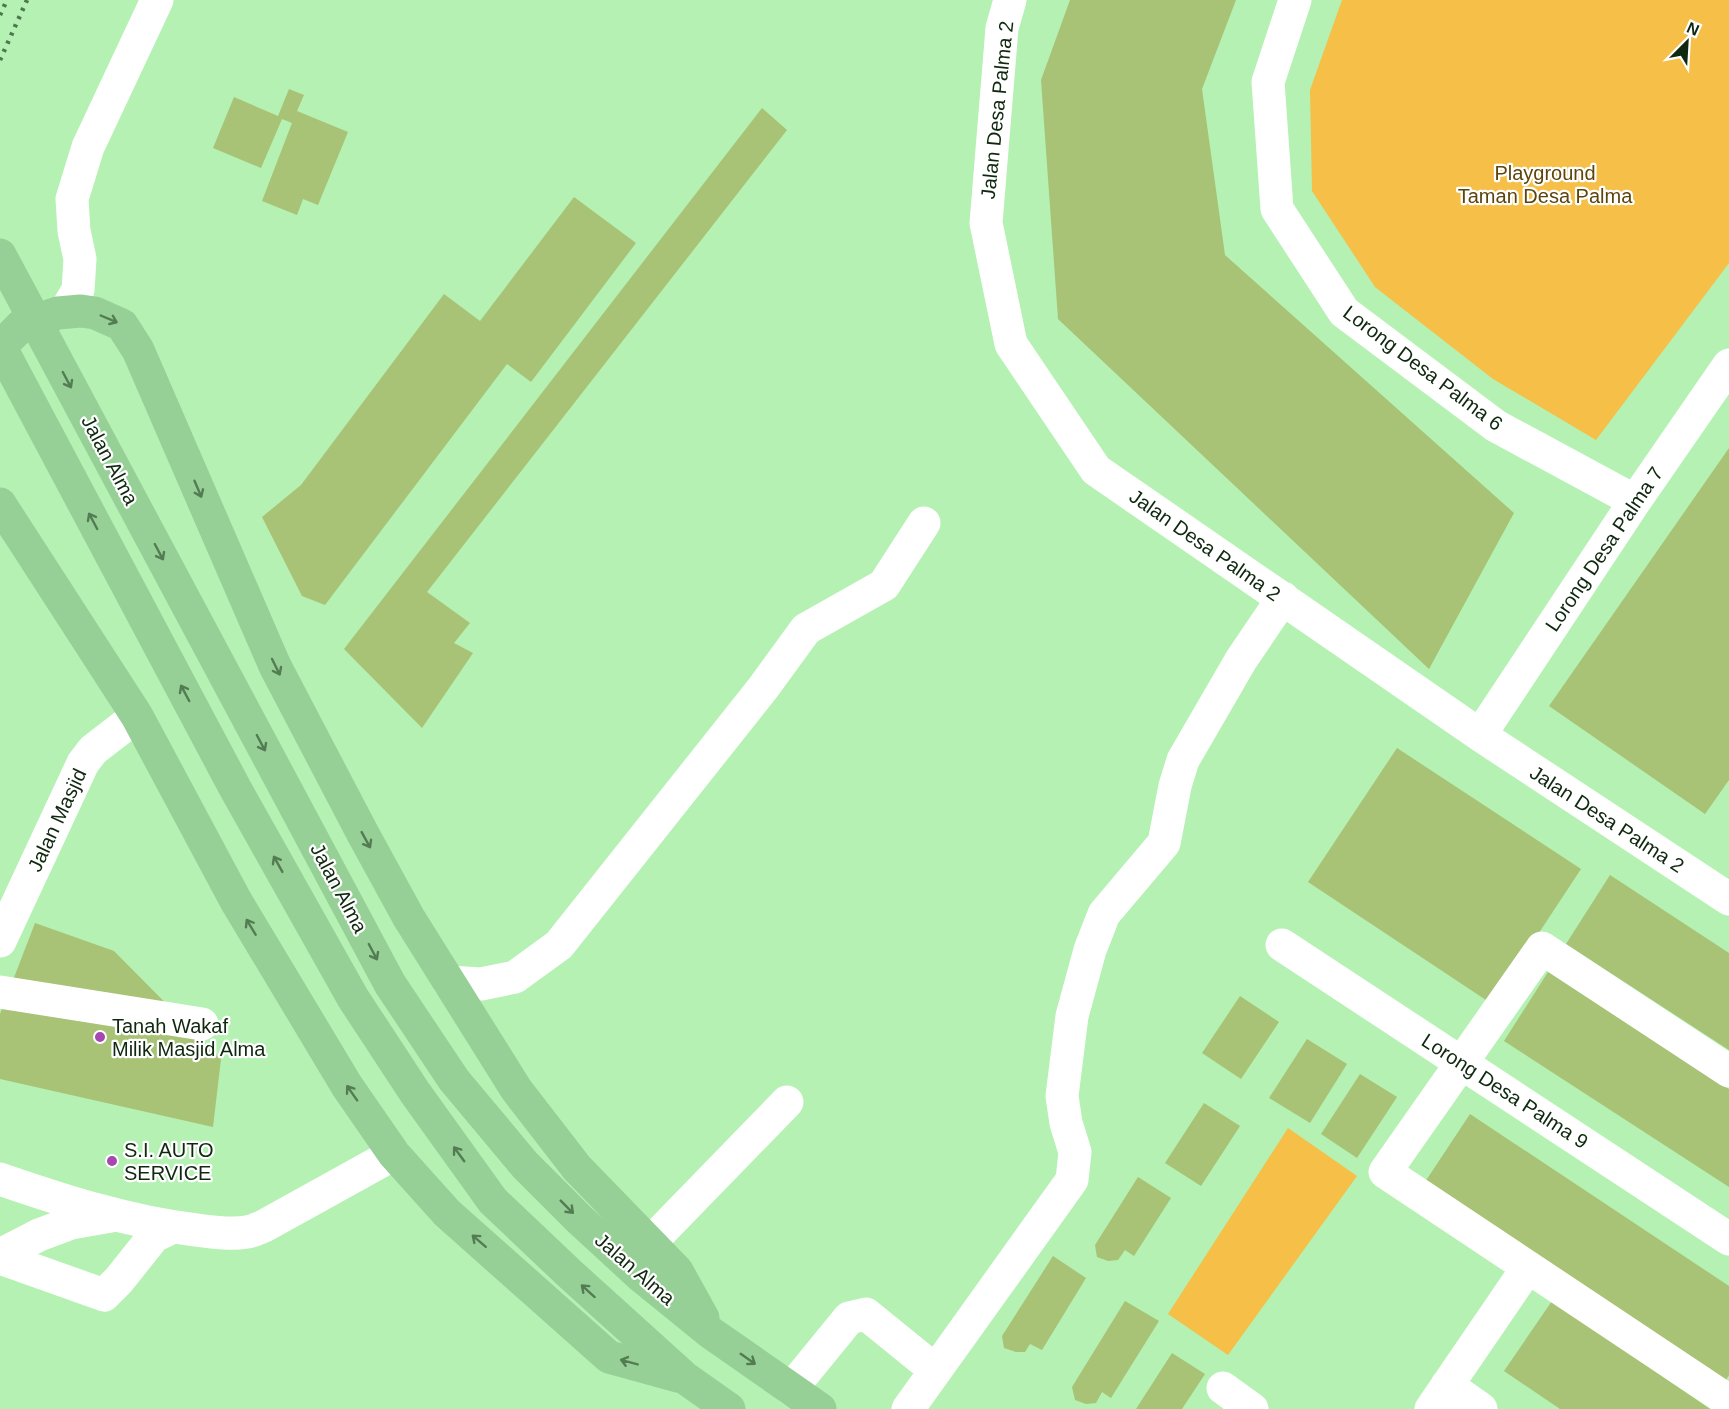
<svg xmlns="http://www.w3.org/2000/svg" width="1729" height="1409" font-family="Arial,sans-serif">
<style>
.green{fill:#f5bf48}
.building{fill:#a8c276}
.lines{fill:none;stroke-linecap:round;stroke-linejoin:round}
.minor{stroke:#fff;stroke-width:33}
.major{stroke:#96d096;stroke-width:33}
.rail{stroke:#4f764e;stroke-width:4.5;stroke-dasharray:3 6;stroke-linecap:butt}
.oneway{stroke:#537c53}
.poi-dot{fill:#a748b0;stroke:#fff;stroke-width:2}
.labels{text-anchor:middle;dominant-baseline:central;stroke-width:4.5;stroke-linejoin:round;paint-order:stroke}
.street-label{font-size:20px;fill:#102810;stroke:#fff}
.park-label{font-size:20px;fill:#5d450c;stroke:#fff}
.poi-label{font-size:20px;fill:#102810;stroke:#fff;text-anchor:start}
</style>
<rect width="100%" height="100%" fill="#b4f1b2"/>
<!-- green -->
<path class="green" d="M1342,0H1729V263L1596,440L1493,379L1375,287L1312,191L1310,90Z
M1288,1128L1357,1176L1228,1355L1168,1314Z"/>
<!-- building -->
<path class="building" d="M1070,0H1236L1202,89L1225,255L1514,513L1429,669L1058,319L1041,80Z
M289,89L304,95L297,111L348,132L318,205L303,199L297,215L262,201L292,123L282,119L261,168L213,148L234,97L278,116Z
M762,108L787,130L427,592L470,623L454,643L473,653L422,728L344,649Z
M574,197L636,243L531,382L507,364L325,605L302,596L262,517L301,485L444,294L480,321Z
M1729,448V780L1705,814L1549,706Z
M1397,748L1581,869L1492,1004L1308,882Z
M1610,875L1729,953V1050L1566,944Z
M35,923L114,951L221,1059L213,1127L0,1079V1014Z
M1548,972L1729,1089V1187L1504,1041Z
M1240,996L1279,1022L1241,1079L1202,1053Z
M1307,1039L1347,1064L1310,1123L1269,1098Z
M1360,1074L1397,1097L1357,1158L1321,1134Z
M1204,1103L1240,1126L1201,1186L1165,1163Z
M1470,1114L1729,1286V1375L1726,1380L1425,1182Z
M1138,1177L1171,1198L1134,1256L1125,1250L1118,1260L1108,1261L1097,1257L1095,1245Z
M1053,1256L1086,1278L1042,1350L1030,1344L1025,1352H1016L1004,1348L1002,1336Z
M1125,1301L1159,1321L1111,1398L1102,1392L1096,1403L1086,1404L1075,1400L1072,1387Z
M1552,1301L1710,1409H1560L1504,1371Z
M1172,1353L1205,1374L1182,1409H1136Z"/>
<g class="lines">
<!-- minor -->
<path class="minor" d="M1010,0L1002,28L986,223L1011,344L1096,470L1480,735L1729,899
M1295,0L1268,82L1277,209L1344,312L1496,426L1635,501
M65,312L78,290L80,259L74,231L72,199L88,147L157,0
M1480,735L1635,501L1729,365
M0,941L83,763L93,750L137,716
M1282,945L1729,1239
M449,982L481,984L515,977L559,945L763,688L806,629L884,585L924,523
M0,992L202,1024
M1729,1071L1542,948L1385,1172L1729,1401
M0,1179C64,1201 129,1222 196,1230C212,1232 231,1235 247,1232C253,1231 259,1228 264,1226L394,1154
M649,1244L787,1102
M0,1255L39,1235L71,1223L111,1216
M0,1258L104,1295L119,1280L154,1236L173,1227
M1447,1385L1481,1409
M1223,1388L1252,1409
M791,1389L849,1318L866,1314L935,1370
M908,1409L1072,1180L1075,1152L1066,1123L1062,1096L1072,1016L1090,950L1104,914L1164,843L1175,786L1183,760L1241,660L1283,598
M1431,1409L1528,1267"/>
<!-- major -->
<path class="major" d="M0,255L390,984L454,1080L525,1165L579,1219L642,1277L711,1333L820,1409
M0,346L235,788L353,998L414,1091L493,1201L570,1274L685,1378L729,1409
M0,347L22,325L58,313L81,311L95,313L122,325L138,350L275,666L363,834L409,918L516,1089L577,1168L677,1271L703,1318
M0,504L137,716L236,901L347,1086L394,1154L447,1213L609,1357L678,1376"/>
<!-- rail -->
<path class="rail" d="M0,15L7,0
M0,60L27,0"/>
</g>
<!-- one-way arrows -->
<defs><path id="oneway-shaft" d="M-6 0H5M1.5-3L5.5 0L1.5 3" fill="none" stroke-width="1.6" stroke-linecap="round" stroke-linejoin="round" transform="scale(1.5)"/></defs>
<g class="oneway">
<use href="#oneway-shaft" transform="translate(109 319) rotate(23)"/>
<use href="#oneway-shaft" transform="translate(67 380) rotate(62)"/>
<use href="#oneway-shaft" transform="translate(198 489) rotate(67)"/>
<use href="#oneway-shaft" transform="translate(93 521) rotate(-118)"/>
<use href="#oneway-shaft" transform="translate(159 552) rotate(62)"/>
<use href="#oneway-shaft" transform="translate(276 667) rotate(64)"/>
<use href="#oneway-shaft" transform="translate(185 693) rotate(-118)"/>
<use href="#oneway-shaft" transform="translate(261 743) rotate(62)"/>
<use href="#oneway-shaft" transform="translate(366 840) rotate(61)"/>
<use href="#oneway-shaft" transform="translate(278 864) rotate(-119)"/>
<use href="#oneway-shaft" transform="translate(251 927) rotate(-121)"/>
<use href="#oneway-shaft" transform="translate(373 952) rotate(62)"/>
<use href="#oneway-shaft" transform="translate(352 1093) rotate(-125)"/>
<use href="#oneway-shaft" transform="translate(459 1154) rotate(-126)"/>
<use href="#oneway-shaft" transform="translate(567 1207) rotate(45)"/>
<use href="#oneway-shaft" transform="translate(479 1241) rotate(-139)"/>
<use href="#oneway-shaft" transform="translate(588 1291) rotate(-138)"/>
<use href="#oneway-shaft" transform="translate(748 1359) rotate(35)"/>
<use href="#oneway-shaft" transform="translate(629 1362) rotate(-165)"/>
</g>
<!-- markers -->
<g class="poi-dot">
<circle cx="100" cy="1037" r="6"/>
<circle cx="112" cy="1161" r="6"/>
</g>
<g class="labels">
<!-- street labels -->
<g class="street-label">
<text transform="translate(997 110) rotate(-84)">Jalan Desa Palma 2</text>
<text transform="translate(1423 368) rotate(37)">Lorong Desa Palma 6</text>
<text transform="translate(110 460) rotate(62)">Jalan Alma</text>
<text transform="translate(1205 545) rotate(35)">Jalan Desa Palma 2</text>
<text transform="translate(1604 549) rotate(-56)">Lorong Desa Palma 7</text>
<text transform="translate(1607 819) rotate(33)">Jalan Desa Palma 2</text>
<text transform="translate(57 820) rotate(-65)">Jalan Masjid</text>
<text transform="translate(339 888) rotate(62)">Jalan Alma</text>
<text transform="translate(1505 1091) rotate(33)">Lorong Desa Palma 9</text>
<text transform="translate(635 1269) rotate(41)">Jalan Alma</text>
</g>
<!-- park labels -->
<g class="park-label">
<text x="1545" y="173">Playground<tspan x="1545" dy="23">Taman Desa Palma</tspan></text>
</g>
<!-- poi labels -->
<g class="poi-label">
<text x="112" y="1026">Tanah Wakaf<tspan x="112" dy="23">Milik Masjid Alma</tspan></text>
<text x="124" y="1150">S.I. AUTO<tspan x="124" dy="23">SERVICE</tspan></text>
</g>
</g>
<!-- north arrow -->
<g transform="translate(1687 42) rotate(24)" stroke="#ffffff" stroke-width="4.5" paint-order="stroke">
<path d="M0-4.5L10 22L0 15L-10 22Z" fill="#102810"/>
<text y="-9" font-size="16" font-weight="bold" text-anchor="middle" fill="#102810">N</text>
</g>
</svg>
